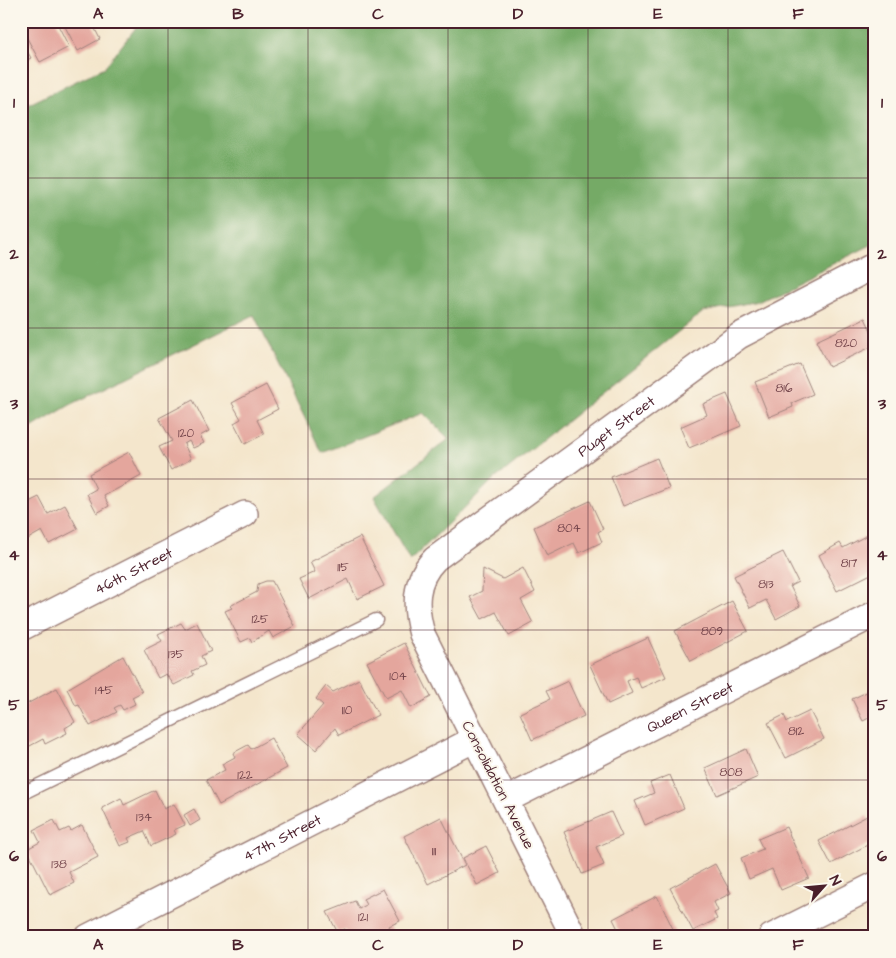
<svg xmlns="http://www.w3.org/2000/svg" width="896" height="958" font-family="'Architects Daughter',sans-serif">
<style>
.forest{fill:#75aa66;stroke:#606448}
.building{fill:#e4a69d}
.lines{fill:none;stroke-linecap:round;stroke-linejoin:round}
.lane-casing{stroke:#9f827c;stroke-width:15}
.street-casing{stroke:#9f827c;stroke-width:28}
.lane{stroke:#fff;stroke-width:12}
.street{stroke:#fff;stroke-width:25}
.grid{fill:none;stroke:#4a1f2b;stroke-width:1;stroke-opacity:0.55}
.labels{text-anchor:middle;dominant-baseline:central;stroke-width:4;stroke-linejoin:round;paint-order:stroke}
.number-label{font-size:12px;fill:#704148}
.street-label{font-size:15px;fill:#4a1f2b;stroke:#fbf7ec}
.neatline{fill:none;stroke:#4a1f2b;stroke-width:2}
.grid-label{font-size:16px;text-anchor:middle;font-weight:bold;fill:#4a1f2b}
</style>
<rect width="100%" height="100%" fill="#fbf7ec"/>
<filter id="ink" filterUnits="userSpaceOnUse"><feTurbulence type="fractalNoise" baseFrequency=".02" numOctaves="2"/><feDisplacementMap in="SourceGraphic" scale="10" xChannelSelector="R" yChannelSelector="G"/><feConvolveMatrix kernelMatrix="1 2 1 2 8 2 1 2 1" color-interpolation-filters="sRGB"/></filter>
<filter id="wash" filterUnits="userSpaceOnUse"><feTurbulence type="fractalNoise" baseFrequency=".0096" numOctaves="4" result="noise"/><feDisplacementMap in="SourceGraphic" scale="20" xChannelSelector="R" yChannelSelector="G"/><feGaussianBlur stdDeviation="1.12" result="paint"/><feColorMatrix in="noise" values="0 0 0 0 0 0 0 0 0 0 0 0 0 0 0 0 0 1.4 0 .05"/><feComposite in="paint" operator="in"/></filter>
<g filter="url(#wash)">
<rect width="100%" height="100%" fill="#f4e6cc"/>
<!-- forest -->
<path class="forest" d="M141,21H875V243L758,301L703,312L491,482L410,561L374,497L449,439L423,413L322,453L254,315L70,405L21,434V108L105,67Z"/>
<g id="blocks">
<!-- building -->
<path class="building" d="M21,21H56L69,47L40,62L21,27Z
M62,21H91L100,39L78,51Z
M21,40L31,58L21,63Z
M865,318L875,339V345L829,367L816,341Z
M800,364L813,394L792,403L793,407L769,417L755,382Z
M266,385L278,409L257,420L264,434L245,444L234,423L241,419L232,403Z
M727,394L741,426L689,448L680,427L707,415L703,404Z
M193,400L209,431L200,436L204,443L193,448L189,441L184,444L191,459L171,470L159,447L172,441L159,418Z
M129,452L141,476L104,496L109,506L97,513L87,494L96,489L89,474Z
M657,458L669,488L623,506L611,477Z
M39,497L48,514L65,505L78,529L49,544L42,531L26,540L21,531V506Z
M590,501L603,529L598,532L602,542L579,553L574,543L547,556L534,527Z
M875,531V572L837,591L819,555L840,543L843,548Z
M360,537L384,586L357,599L348,579L309,599L299,579L315,572L310,562Z
M783,552L798,582L790,586L800,606L776,619L766,600L750,608L734,576Z
M523,568L535,592L521,600L533,623L509,636L496,612L482,619L470,597L482,591L483,569L503,579Z
M266,581H272L295,626L273,638L269,631L252,642L250,638L241,642L225,611L232,608L230,606L257,592L258,584Z
M732,601L748,631L691,661L675,631Z
M181,623L185,629L197,623L211,651L201,656L205,665L192,671L194,675L174,685L166,674L158,678L144,650L162,641L158,634Z
M648,638L666,677L641,688L636,677L627,681L632,693L608,704L590,665Z
M404,643L431,697L411,708L402,690L386,698L367,662Z
M123,656L142,692L132,697L135,704L123,710L120,705L114,708L117,712L90,726L79,705L76,706L67,689Z
M359,679L378,715L339,735L335,728L316,750L298,734L323,705L316,699L326,686L333,692Z
M568,681L584,716L532,740L520,713L550,699L546,691Z
M57,688L75,722L65,728L67,733L45,744L43,739L26,748L21,740V712L25,710L23,706Z
M875,688V715L863,721L852,699Z
M810,711L824,739L786,758L768,723L784,715L787,722Z
M271,738L287,768L219,805L206,780L225,770L222,764L235,757L233,753L248,745L251,749Z
M746,749L758,777L717,795L705,768Z
M670,775L684,808L645,825L635,801L654,793L650,783Z
M155,790L164,809L174,804L185,825L174,830L176,834L151,846L144,831L128,838L130,842L120,846L102,808L121,798L124,805Z
M194,809L200,820L190,826L184,815Z
M611,812L622,836L596,847L604,865L582,874L564,832Z
M867,816L875,831V841L831,864L819,841Z
M441,817L465,865L428,884L404,836Z
M54,820L60,832L69,828L71,831L82,825L98,857L69,872L74,883L50,895L27,849L40,842L34,830Z
M786,827L809,878L781,890L772,869L749,879L741,858L763,849L758,839Z
M486,846L500,873L477,885L463,858Z
M715,864L731,893L714,902L718,911L714,913L717,919L693,931L670,888Z
M383,889L400,921L389,926L392,933L384,937H353L351,933L348,934L345,929L338,933L327,912L355,901L359,909L366,905L363,899Z
M657,896L677,937H622L613,919Z"/>
</g>
</g>
<g filter="url(#ink)">
<use href="#blocks" fill-opacity="0" stroke="#9f827c" stroke-width="1"/>
<g class="lines">
<!-- lane casing -->
<g class="lane-casing">
<path id="lane" d="M21,794L376,620"/>
</g>
<!-- street casing -->
<g class="street-casing">
<g id="street">
<path id="s1" d="M21,628L245,514"/>
<path id="s2" d="M506,800L875,614"/>
<path id="s3" d="M88,937L475,739"/>
<path id="s4" d="M574,937L422,634C414,606 414,580 435,559L739,336L875,265"/>
<path d="M771,937L875,885"/>
</g>
</g>
<!-- lane -->
<use href="#lane" class="lane"/>
<!-- street -->
<use href="#street" class="street"/>
</g>
</g>
<!-- grid -->
<path class="grid" d="M168,21V937M308,21V937M448,21V937M588,21V937M728,21V937M21,178H875M21,328H875M21,479H875M21,630H875M21,780H875"/>
<g class="labels">
<!-- number labels -->
<g class="number-label">
<text x="846" y="343">820</text>
<text x="784" y="388">816</text>
<text x="186" y="433">120</text>
<text x="569" y="528">804</text>
<text x="849" y="563">817</text>
<text x="343" y="567">115</text>
<text x="766" y="584">813</text>
<text x="260" y="619">125</text>
<text x="712" y="631">809</text>
<text x="176" y="654">135</text>
<text x="398" y="676">104</text>
<text x="104" y="690">145</text>
<text x="347" y="710">110</text>
<text x="796" y="731">812</text>
<text x="731" y="772">808</text>
<text x="245" y="775">122</text>
<text x="144" y="817">134</text>
<text x="434" y="851">111</text>
<text x="59" y="864">138</text>
<text x="363" y="917">121</text>
</g>
<!-- street labels -->
<g class="street-label">
<text stroke="none"><textPath href="#s4" startOffset="644">Puget Street</textPath></text>
<text stroke="none"><textPath href="#s1" startOffset="126">46th Street</textPath></text>
<text stroke="none"><textPath href="#s2" startOffset="206">Queen Street</textPath></text>
<text transform="translate(498 785) rotate(63)">Consolidation Avenue</text>
<text stroke="none"><textPath href="#s3" startOffset="218">47th Street</textPath></text>
</g>
</g>
<!-- margin -->
<rect width="896" height="958" fill="none" stroke="#fbf7ec" stroke-width="55"/>
<!-- north arrow -->
<g transform="translate(824 886) rotate(63)" stroke="#fbf7ec" stroke-width="4" paint-order="stroke">
<path d="M0-4L9 19L0 12L-9 19Z" fill="#4a1f2b"/>
<text y="-8" font-size="14" font-weight="bold" text-anchor="middle" fill="#4a1f2b">N</text>
</g>
<rect x="28" y="28" width="840" height="902" class="neatline"/>
<g class="grid-label">
<text x="98" y="19">A</text>
<text x="238" y="19">B</text>
<text x="378" y="19">C</text>
<text x="518" y="19">D</text>
<text x="658" y="19">E</text>
<text x="798" y="19">F</text>
<text x="14" y="108">1</text>
<text x="882" y="108">1</text>
<text x="14" y="259">2</text>
<text x="882" y="259">2</text>
<text x="14" y="409">3</text>
<text x="882" y="409">3</text>
<text x="14" y="560">4</text>
<text x="882" y="560">4</text>
<text x="14" y="710">5</text>
<text x="882" y="710">5</text>
<text x="14" y="861">6</text>
<text x="882" y="861">6</text>
<text x="98" y="950">A</text>
<text x="238" y="950">B</text>
<text x="378" y="950">C</text>
<text x="518" y="950">D</text>
<text x="658" y="950">E</text>
<text x="798" y="950">F</text>
</g>
</svg>
